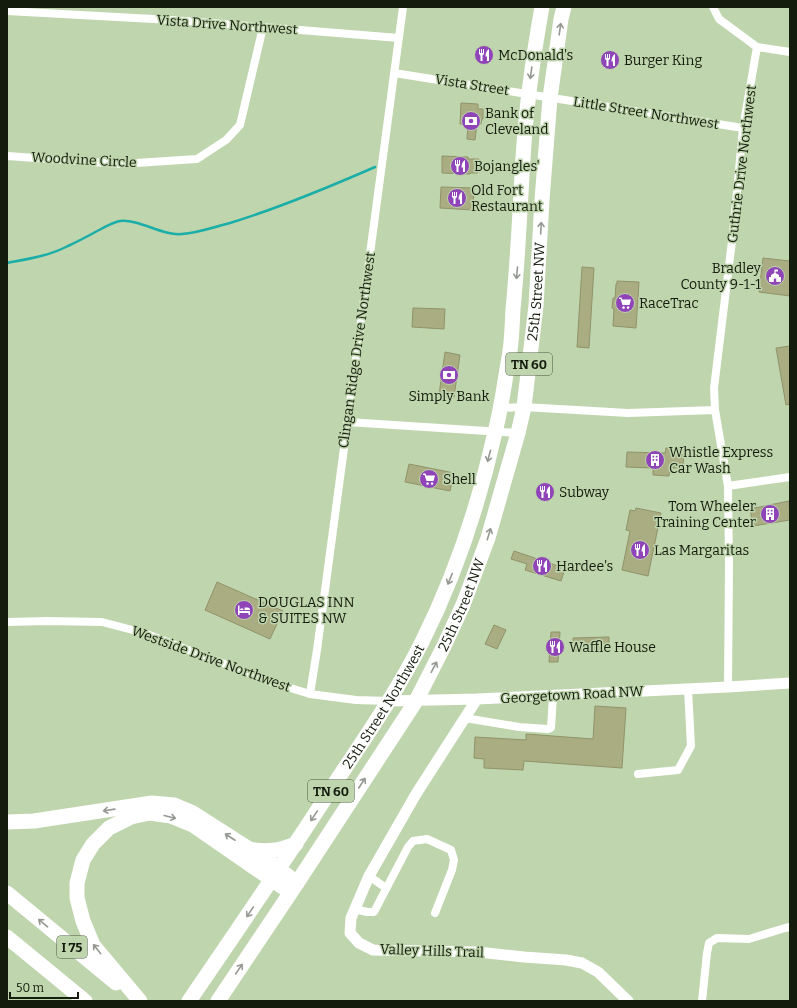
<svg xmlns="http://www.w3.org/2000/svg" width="797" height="1008" font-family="Bitter,serif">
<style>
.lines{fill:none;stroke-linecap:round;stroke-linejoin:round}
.stream{stroke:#1bada8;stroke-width:2.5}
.building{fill:#aaad82;stroke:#909369}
.street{stroke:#fff;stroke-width:8}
.secondary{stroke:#fff;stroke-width:11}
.highway{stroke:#fff;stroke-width:15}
.oneway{stroke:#959992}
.labels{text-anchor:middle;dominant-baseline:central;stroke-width:3;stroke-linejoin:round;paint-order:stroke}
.shield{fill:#bfd5ad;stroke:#47543d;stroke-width:1}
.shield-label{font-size:13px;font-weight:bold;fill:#141c0d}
.street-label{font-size:14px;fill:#141c0d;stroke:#bfd5ad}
.poi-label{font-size:14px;fill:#141c0d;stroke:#bfd5ad;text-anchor:start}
</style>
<rect width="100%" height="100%" fill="#bfd5ad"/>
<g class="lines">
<!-- stream -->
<path class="stream" d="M7,263C28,259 49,256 68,246C79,241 90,235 101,229C107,226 114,222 120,221C140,219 162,236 182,234C198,233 214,227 230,223C279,208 327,188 375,167"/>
</g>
<!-- building -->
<path class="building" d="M461,103L478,104V109H483V119H482L481,124H477L475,140L467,139L468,124H460Z
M442,156L468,157V159H479L478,173H470V174L442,173Z
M441,187L474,188L473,210L440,208Z
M763,258L790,261V296L759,292Z
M582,267L594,268L589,348L577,347Z
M617,281L639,282L636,328L613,326L614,309L612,308L613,298H615L616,284H617Z
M413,308L445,309L444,329L412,327Z
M790,346V404L786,405L776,348Z
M445,352L460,355L454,397L439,395Z
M666,448H680V455H684L683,465L680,464L679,468H670L669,476L653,475V468L626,467L627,452L665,453Z
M409,464L454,473L450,491L405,482Z
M789,501L790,520L753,526L750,509Z
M636,508L661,513L648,576L622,570L630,531L626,530L630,510L635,511Z
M514,551L561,567L560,571L564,572L561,581L525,570L527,564L511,559Z
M217,582L283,611L270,639L205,610Z
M494,625L506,630L497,649L485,644Z
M551,632H560L558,662H549Z
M609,637V651H573V638Z
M595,706L626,708L622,768L524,761L523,770L484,768V759L474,758L475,737L526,740V734L593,739Z"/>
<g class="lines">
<!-- street -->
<path class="street" d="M713,7L719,19L757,47L790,52
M7,11L172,20L263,27L399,38
M394,73L743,128
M7,156L121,164L197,159L226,140L240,125L263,27
M500,408L524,407L628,413L715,410
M347,422L518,433
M728,486L790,477
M7,622L47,621L102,622L144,633L274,683L310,694L356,700L389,701
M728,687L729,564L728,486L715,410L714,388L733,233L743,128L757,47
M310,694L317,650L403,7
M465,718L519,727L548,729L551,728L553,695
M638,774L678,770L691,746L688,689
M369,876L386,888
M355,909L367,912H374L408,847L413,841L427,839L451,850L454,860L452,870L435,913
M702,1001L707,953L709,943L717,938L749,939L785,928L790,927"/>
<!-- secondary -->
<path class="secondary" d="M477,699L416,794L369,876L351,918L350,933L359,943L373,950L478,952L524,957L566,960L582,963L598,972L628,1001
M389,701L477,699L728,687L790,683"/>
<!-- highway -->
<g class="highway">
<path d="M7,822L34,821L152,803L174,805L193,813L271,863L297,883"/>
<path d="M250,849C268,853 279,850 296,844"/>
<path d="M7,893L116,983"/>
<path d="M7,937L85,1001"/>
<path d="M140,1001L93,945L83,921L77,898V883L83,860L93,844L109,828L131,817L150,813L171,816L193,825L290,892"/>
<path id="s1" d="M189,1001C239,928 289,855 337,780C367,735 398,690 422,642C455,576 479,504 495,432C501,410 504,386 508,363C512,345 512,327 513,309C518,259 520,208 523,158C526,107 533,57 542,7"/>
<path id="s2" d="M218,1001L297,883L416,701L444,646L463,605L488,538L518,433L524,407L536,306L542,200L550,98L561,19L564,7"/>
</g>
</g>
<!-- one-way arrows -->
<defs><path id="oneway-shaft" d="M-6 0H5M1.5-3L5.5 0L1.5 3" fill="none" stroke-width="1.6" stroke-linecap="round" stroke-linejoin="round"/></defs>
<g class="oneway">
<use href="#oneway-shaft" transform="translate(560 29) rotate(-82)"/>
<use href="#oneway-shaft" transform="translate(531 73) rotate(98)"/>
<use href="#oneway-shaft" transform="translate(541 228) rotate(-87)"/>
<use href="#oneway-shaft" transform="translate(517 273) rotate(95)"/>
<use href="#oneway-shaft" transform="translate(489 456) rotate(105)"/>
<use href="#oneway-shaft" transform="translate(489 534) rotate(-73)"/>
<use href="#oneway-shaft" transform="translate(450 579) rotate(112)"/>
<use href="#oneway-shaft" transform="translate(434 667) rotate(-62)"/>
<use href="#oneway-shaft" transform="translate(362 783) rotate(-57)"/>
<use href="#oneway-shaft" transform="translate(109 810) rotate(172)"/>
<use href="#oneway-shaft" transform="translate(314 816) rotate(124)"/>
<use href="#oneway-shaft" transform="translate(170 817) rotate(14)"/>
<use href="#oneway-shaft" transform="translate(230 837) rotate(-147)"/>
<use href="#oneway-shaft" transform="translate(250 912) rotate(124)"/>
<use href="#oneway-shaft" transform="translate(43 923) rotate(-140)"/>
<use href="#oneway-shaft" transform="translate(97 949) rotate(-128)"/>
<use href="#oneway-shaft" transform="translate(239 969) rotate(-56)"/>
</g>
<!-- icons -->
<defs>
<g id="restaurant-disc" transform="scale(1)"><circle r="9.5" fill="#8f45b8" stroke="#bfd5ad"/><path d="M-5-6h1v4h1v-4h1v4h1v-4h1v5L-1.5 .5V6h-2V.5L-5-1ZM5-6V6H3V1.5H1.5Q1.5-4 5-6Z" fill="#fff"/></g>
<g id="bank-disc" transform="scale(1)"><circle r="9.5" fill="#8f45b8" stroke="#bfd5ad"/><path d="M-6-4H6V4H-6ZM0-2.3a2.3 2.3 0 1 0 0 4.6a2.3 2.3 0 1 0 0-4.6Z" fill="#fff"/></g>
<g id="civic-disc" transform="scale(1)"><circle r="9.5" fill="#8f45b8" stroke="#bfd5ad"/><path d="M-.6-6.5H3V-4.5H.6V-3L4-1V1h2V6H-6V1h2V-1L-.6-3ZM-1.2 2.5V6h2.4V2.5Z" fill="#fff"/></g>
<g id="supermarket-disc" transform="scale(1)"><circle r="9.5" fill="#8f45b8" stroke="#bfd5ad"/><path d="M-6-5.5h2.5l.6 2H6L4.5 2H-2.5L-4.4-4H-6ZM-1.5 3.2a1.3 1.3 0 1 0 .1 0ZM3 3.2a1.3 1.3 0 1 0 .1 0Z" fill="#fff"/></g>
<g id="building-disc" transform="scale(1)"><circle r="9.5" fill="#8f45b8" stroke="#bfd5ad"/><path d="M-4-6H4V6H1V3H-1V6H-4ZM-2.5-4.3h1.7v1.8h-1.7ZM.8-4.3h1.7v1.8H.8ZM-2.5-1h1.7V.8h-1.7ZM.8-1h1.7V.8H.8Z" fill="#fff"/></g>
<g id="hotel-disc" transform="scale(1)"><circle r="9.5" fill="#8f45b8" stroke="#bfd5ad"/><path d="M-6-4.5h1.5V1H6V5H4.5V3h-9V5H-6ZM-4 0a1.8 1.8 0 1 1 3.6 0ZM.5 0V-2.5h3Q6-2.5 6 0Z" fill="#fff"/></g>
</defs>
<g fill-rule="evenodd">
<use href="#restaurant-disc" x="484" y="55"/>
<use href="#restaurant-disc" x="610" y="60"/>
<use href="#bank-disc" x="471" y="121"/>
<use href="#restaurant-disc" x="460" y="166"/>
<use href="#restaurant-disc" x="457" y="198"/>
<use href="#civic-disc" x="775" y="276"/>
<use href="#supermarket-disc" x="625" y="303"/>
<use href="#bank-disc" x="449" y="375"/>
<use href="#building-disc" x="655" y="460"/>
<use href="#supermarket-disc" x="429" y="479"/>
<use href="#restaurant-disc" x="545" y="492"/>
<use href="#building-disc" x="770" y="514"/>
<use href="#restaurant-disc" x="640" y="550"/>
<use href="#restaurant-disc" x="542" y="566"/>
<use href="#hotel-disc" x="244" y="610"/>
<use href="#restaurant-disc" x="555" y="647"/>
</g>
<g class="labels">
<!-- shield labels -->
<g class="shield">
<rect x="506" y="353" width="46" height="22" rx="3"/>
<rect x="308" y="780" width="46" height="22" rx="3"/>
<rect x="57" y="936" width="30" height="22" rx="3"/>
</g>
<g class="shield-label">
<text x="529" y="364">TN 60</text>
<text x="331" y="791">TN 60</text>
<text x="72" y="947">I 75</text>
</g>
<!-- street labels -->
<g class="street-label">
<text transform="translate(227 25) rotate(4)">Vista Drive Northwest</text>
<text transform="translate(472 85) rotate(9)">Vista Street</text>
<text transform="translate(646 113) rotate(9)">Little Street Northwest</text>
<text transform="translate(84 160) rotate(3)">Woodvine Circle</text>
<text transform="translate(742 164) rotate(-83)">Guthrie Drive Northwest</text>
<text stroke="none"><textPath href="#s2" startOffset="790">25th Street NW</textPath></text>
<text transform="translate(357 350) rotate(-82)">Clingan Ridge Drive Northwest</text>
<text stroke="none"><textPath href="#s2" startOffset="466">25th Street NW</textPath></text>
<text transform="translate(211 659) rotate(20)">Westside Drive Northwest</text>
<text transform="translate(572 695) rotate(-3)">Georgetown Road NW</text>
<text stroke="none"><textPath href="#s1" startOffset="353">25th Street Northwest</textPath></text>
<text transform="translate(432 951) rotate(2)">Valley Hills Trail</text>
</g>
<!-- poi labels -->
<g class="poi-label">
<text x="498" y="55">McDonald's</text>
<text x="624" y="60">Burger King</text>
<text x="485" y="113">Bank of<tspan x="485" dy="16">Cleveland</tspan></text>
<text x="474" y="166">Bojangles'</text>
<text x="471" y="190">Old Fort<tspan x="471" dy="16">Restaurant</tspan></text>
<text x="761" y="268" text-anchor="end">Bradley<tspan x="761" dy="16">County 9-1-1</tspan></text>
<text x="639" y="303">RaceTrac</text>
<text x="449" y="396" text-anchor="middle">Simply Bank</text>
<text x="669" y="452">Whistle Express<tspan x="669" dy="16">Car Wash</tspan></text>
<text x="443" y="479">Shell</text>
<text x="559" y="492">Subway</text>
<text x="756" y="506" text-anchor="end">Tom Wheeler<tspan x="756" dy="16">Training Center</tspan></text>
<text x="654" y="550">Las Margaritas</text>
<text x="556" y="566">Hardee's</text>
<text x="258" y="602">DOUGLAS INN<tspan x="258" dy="16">&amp; SUITES NW</tspan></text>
<text x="569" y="647">Waffle House</text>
</g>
</g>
<!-- border -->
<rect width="797" height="1008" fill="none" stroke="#141c0d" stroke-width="16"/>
<!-- scale -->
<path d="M10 992v6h68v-6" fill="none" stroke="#141c0d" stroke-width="2"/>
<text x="16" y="992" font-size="12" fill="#141c0d" stroke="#bfd5ad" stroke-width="3" paint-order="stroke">50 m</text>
</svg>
